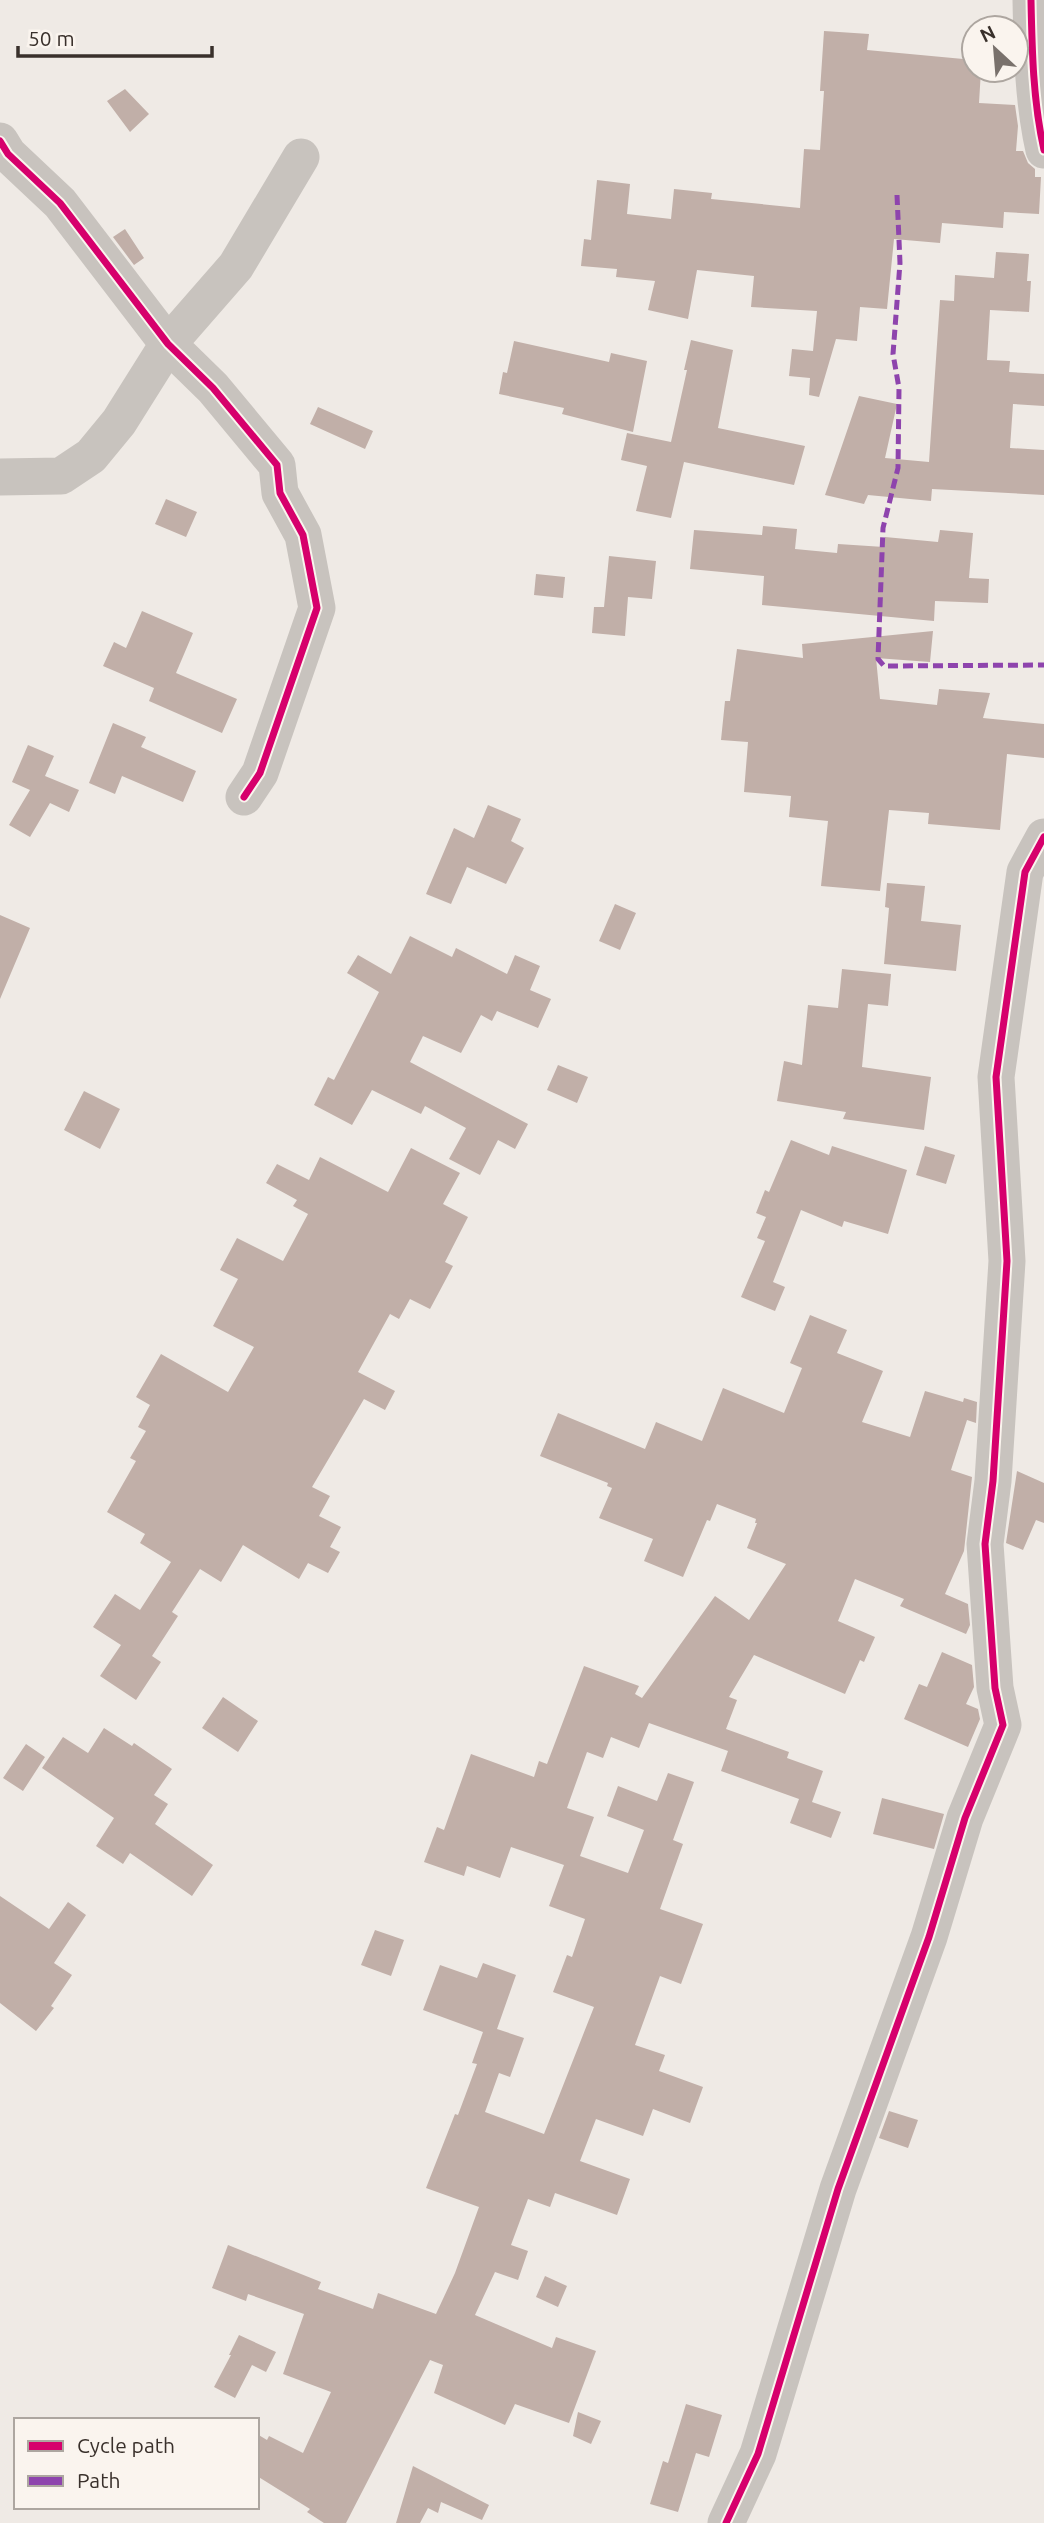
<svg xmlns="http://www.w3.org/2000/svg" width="1044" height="2523" font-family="Ubuntu,sans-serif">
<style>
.building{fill:#c1afa8}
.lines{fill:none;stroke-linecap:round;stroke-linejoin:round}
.minor{stroke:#c8c3be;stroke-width:37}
.quiet{stroke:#8e44ad;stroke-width:5;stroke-dasharray:10 5;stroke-linecap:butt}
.cycleway-casing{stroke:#faf4ee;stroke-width:11}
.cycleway{stroke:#d6006c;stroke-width:7}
</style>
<rect width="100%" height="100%" fill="#efeae5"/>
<!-- building -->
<path class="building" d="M824,31L869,34L867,50L974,60V70H981L979,103L1015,105L1018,126L1016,151H1023L1028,163L1035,169V177H1041L1039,214L1004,212L1003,228L942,223L940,243L894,239L887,309L860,307L857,341L836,339L819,397L809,395L810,378L789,376L792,349L813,351L817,311L751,307L754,276L697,270L688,319L648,310L655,281L616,277L617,269L581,266L584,239L591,240L597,180L630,184L627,214L671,219L674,189L712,193L711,199L800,208L804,149L820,150L824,91H820Z
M125,89L149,114L130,132L107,101Z
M125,229L144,258L134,265L113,237Z
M996,252L1029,254L1027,281H1031L1029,312L990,310L987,360L1010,361L1009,372L1044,374V406L1013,404L1010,448L1044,450V495L932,489L931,501L868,495L864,504L825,495L859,396L897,404L885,458L929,462L940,300L954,301L955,275L994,278Z
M691,340L733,350L718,428L805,446L794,485L684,462L671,518L636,511L647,466L621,460L627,433L671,442L687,370H684Z
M514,341L609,362L611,353L647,361L633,432L562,414L564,408L499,394L503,372L507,373Z
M318,407L373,431L365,449L310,424Z
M166,499L197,512L186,537L155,524Z
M763,526L797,529L795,549L837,553L838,544L884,547L885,537L938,542L940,530L973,533L969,578L989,579L988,603L935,601L934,621L762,605L764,576L690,569L694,530L762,535Z
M609,556L656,561L652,599L628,597L625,636L592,633L594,607H604Z
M536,574L565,577L563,598L534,595Z
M142,611L193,633L176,673L237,699L222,733L149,701L154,688L103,666L114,642L126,648Z
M933,631L930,662L876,658L880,699L937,705L939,689L990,693L983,718L1044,724V758L1007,754L1000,830L928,824L929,813L889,810L880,891L821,886L828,821L789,817L791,796L744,792L748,742L721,740L725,701H730L737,649L803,658L802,644Z
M113,723L146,737L141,747L196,771L183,802L122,776L115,794L89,783Z
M28,745L54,756L45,776L79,790L69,812L50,803L30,837L9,825L30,790L12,782Z
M488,805L521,819L511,841L524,848L506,884L467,867L451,904L426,894L454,828L474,838Z
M887,883L925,886L921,921L961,925L956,971L884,964L889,908L885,907Z
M615,904L636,913L620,950L599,941Z
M0,915L30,928L0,999Z
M410,936L452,957L456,948L507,974L515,955L540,966L530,990L551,999L538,1028L497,1011L492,1021L481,1015L461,1053L423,1036L410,1062L528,1124L515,1149L498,1140L480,1175L449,1159L466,1128L425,1106L421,1114L372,1090L352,1125L314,1105L328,1077L334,1080L379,992L347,973L358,955L391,974Z
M842,969L891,974L888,1006L868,1004L862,1067L931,1077L924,1130L843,1119L846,1112L777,1101L784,1061L802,1065L808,1005L838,1008Z
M558,1065L588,1077L577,1103L547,1090Z
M84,1091L120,1109L100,1149L64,1130Z
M791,1140L829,1155L832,1146L907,1170L888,1234L844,1221L842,1227L801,1210L773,1282L785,1287L775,1311L741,1297L765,1241L757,1238L766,1217L756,1213L765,1190L769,1192Z
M925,1146L955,1155L946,1184L916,1175Z
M411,1148L460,1173L443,1204L468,1217L445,1262L453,1266L430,1309L410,1299L399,1319L390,1314L358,1372L395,1391L385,1410L364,1399L312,1487L330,1496L319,1516L341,1527L330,1547L340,1552L328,1573L308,1563L299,1579L243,1545L221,1582L200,1569L172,1612L178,1616L152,1656L161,1662L136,1700L100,1676L121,1645L93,1627L115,1594L140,1610L171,1562L140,1543L145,1534L107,1512L136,1461L130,1458L146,1431L138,1427L150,1405L136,1397L161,1354L228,1392L254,1347L213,1326L238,1279L220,1270L237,1238L283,1261L308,1214L293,1206L297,1200L266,1183L277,1164L309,1180L320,1157L388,1192Z
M810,1315L847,1330L837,1353L883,1371L862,1422L910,1437L925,1391L963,1402L964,1398L977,1402L976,1423L967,1420L951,1470L972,1477L964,1551L945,1594L968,1604L970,1625L966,1634L900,1606L904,1599L855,1579L838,1621L875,1637L864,1662L860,1660L845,1694L754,1655L729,1697L737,1700L726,1729L789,1752L787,1758L823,1771L812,1802L841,1812L831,1838L790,1823L799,1799L721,1771L728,1751L649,1723L639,1748L611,1737L603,1758L587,1752L567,1808L594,1817L580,1856L628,1873L644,1830L607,1816L618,1786L657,1801L668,1773L694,1782L673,1840L683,1844L660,1909L703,1924L681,1984L660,1976L635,2045L665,2055L659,2071L703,2087L690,2123L653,2109L643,2136L596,2119L580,2161L630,2179L617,2215L555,2193L550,2207L528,2199L511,2245L528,2251L518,2280L495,2272L475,2315L552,2348L556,2337L596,2351L569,2423L515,2404L505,2425L434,2393L443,2365L430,2360L346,2523H324L307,2512L310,2509L257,2476V2434L267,2440L269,2436L303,2453L331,2392L283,2374L304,2314L248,2294L246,2301L212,2288L228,2245L321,2282L318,2289L373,2309L378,2293L436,2314L455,2273L479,2207L426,2188L455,2114L458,2115L477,2064L472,2063L483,2032L423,2010L440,1965L477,1978L483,1963L516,1975L497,2029L524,2038L510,2077L499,2073L485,2112L544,2134L594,2007L553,1992L567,1955L572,1957L585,1919L549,1906L564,1865L511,1847L500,1878L467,1866L464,1876L424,1862L437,1827L444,1830L471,1754L534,1777L539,1761L547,1764L584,1666L639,1686L635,1694L642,1698L715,1596L749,1620L786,1564L747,1548L757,1523H755L756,1519L717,1504L710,1521L707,1520L683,1577L644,1561L653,1539L599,1518L612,1488L607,1486L608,1483L540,1456L558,1413L645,1449L656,1422L702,1441L723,1388L784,1413L802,1368L790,1363Z
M1017,1471L1044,1483V1523L1036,1520L1023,1550L1006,1543Z
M942,1652L972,1665L974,1687L966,1704L978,1709L980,1719L968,1747L904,1719L919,1684L927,1687Z
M223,1697L258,1721L238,1752L202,1728Z
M104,1728L132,1746L134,1743L172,1769L154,1795L168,1804L155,1824L213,1865L192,1896L130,1853L123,1864L96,1846L114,1818L42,1768L63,1737L88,1753Z
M26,1744L45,1757L23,1791L3,1778Z
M882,1798L944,1814L934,1849L873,1834Z
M0,1896L49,1929L68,1902L86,1915L54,1963L72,1975L51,2006L54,2008L36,2031L0,2003Z
M375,1930L404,1940L391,1976L361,1965Z
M889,2111L918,2120L908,2148L879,2138Z
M545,2276L567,2286L558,2307L536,2297Z
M239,2335L276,2352L266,2372L252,2365L235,2398L214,2387L231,2355H229Z
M686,2404L722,2415L709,2457L696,2453L678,2512L650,2504L663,2461L668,2463Z
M578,2412L601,2421L591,2444L573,2436Z
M413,2466L489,2505L482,2520L441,2502L438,2513L428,2508L420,2523H396Z"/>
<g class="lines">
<!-- minor -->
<path class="minor" d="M1031,0C1032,50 1033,101 1044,150
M0,141L8,154L60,203L168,344L213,388L277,465L280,493L303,535L317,608L260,773L244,797
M0,477L61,476L91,456L119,422L168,344L236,266L301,157
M726,2523L758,2454L838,2189L929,1937L965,1818L1003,1725L995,1688L985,1544L993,1481L1007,1261L996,1077L1025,872L1044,837"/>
<!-- quiet -->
<path class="quiet" d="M897,195L900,263L893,354L899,388L898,468L883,528L878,659L884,666L1044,665"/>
<!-- cycleway casing -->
<g class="cycleway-casing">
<path id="cycleway" d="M1031,0C1032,50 1033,101 1044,150
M0,141L8,154L60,203L168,344L213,388L277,465L280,493L303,535L317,608L260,773L244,797
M726,2523L758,2454L838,2189L929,1937L965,1818L1003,1725L995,1688L985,1544L993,1481L1007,1261L996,1077L1025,872L1044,837"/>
</g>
<!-- cycleway -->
<use href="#cycleway" class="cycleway"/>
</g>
<!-- legend -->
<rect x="14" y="2418" width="245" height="91" fill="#faf4ee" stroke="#ada6a0" stroke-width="2"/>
<rect x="28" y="2441" width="35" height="10" fill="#d6006c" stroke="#ada6a0" stroke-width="2"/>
<text x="77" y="2453" font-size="21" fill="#39302b">Cycle path</text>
<rect x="28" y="2476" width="35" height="10" fill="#8e44ad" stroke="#ada6a0" stroke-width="2"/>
<text x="77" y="2488" font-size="21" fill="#39302b">Path</text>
<!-- north arrow -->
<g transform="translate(995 49) rotate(334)"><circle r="33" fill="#faf4ee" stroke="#ada6a0" stroke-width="2"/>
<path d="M0-5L12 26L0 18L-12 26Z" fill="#79716c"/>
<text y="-10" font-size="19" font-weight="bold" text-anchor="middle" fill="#39302b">N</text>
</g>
<!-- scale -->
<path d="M18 46v10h194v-10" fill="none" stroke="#39302b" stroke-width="3.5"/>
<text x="28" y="46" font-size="21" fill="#39302b" stroke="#faf4ee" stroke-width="5" paint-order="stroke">50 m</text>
</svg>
